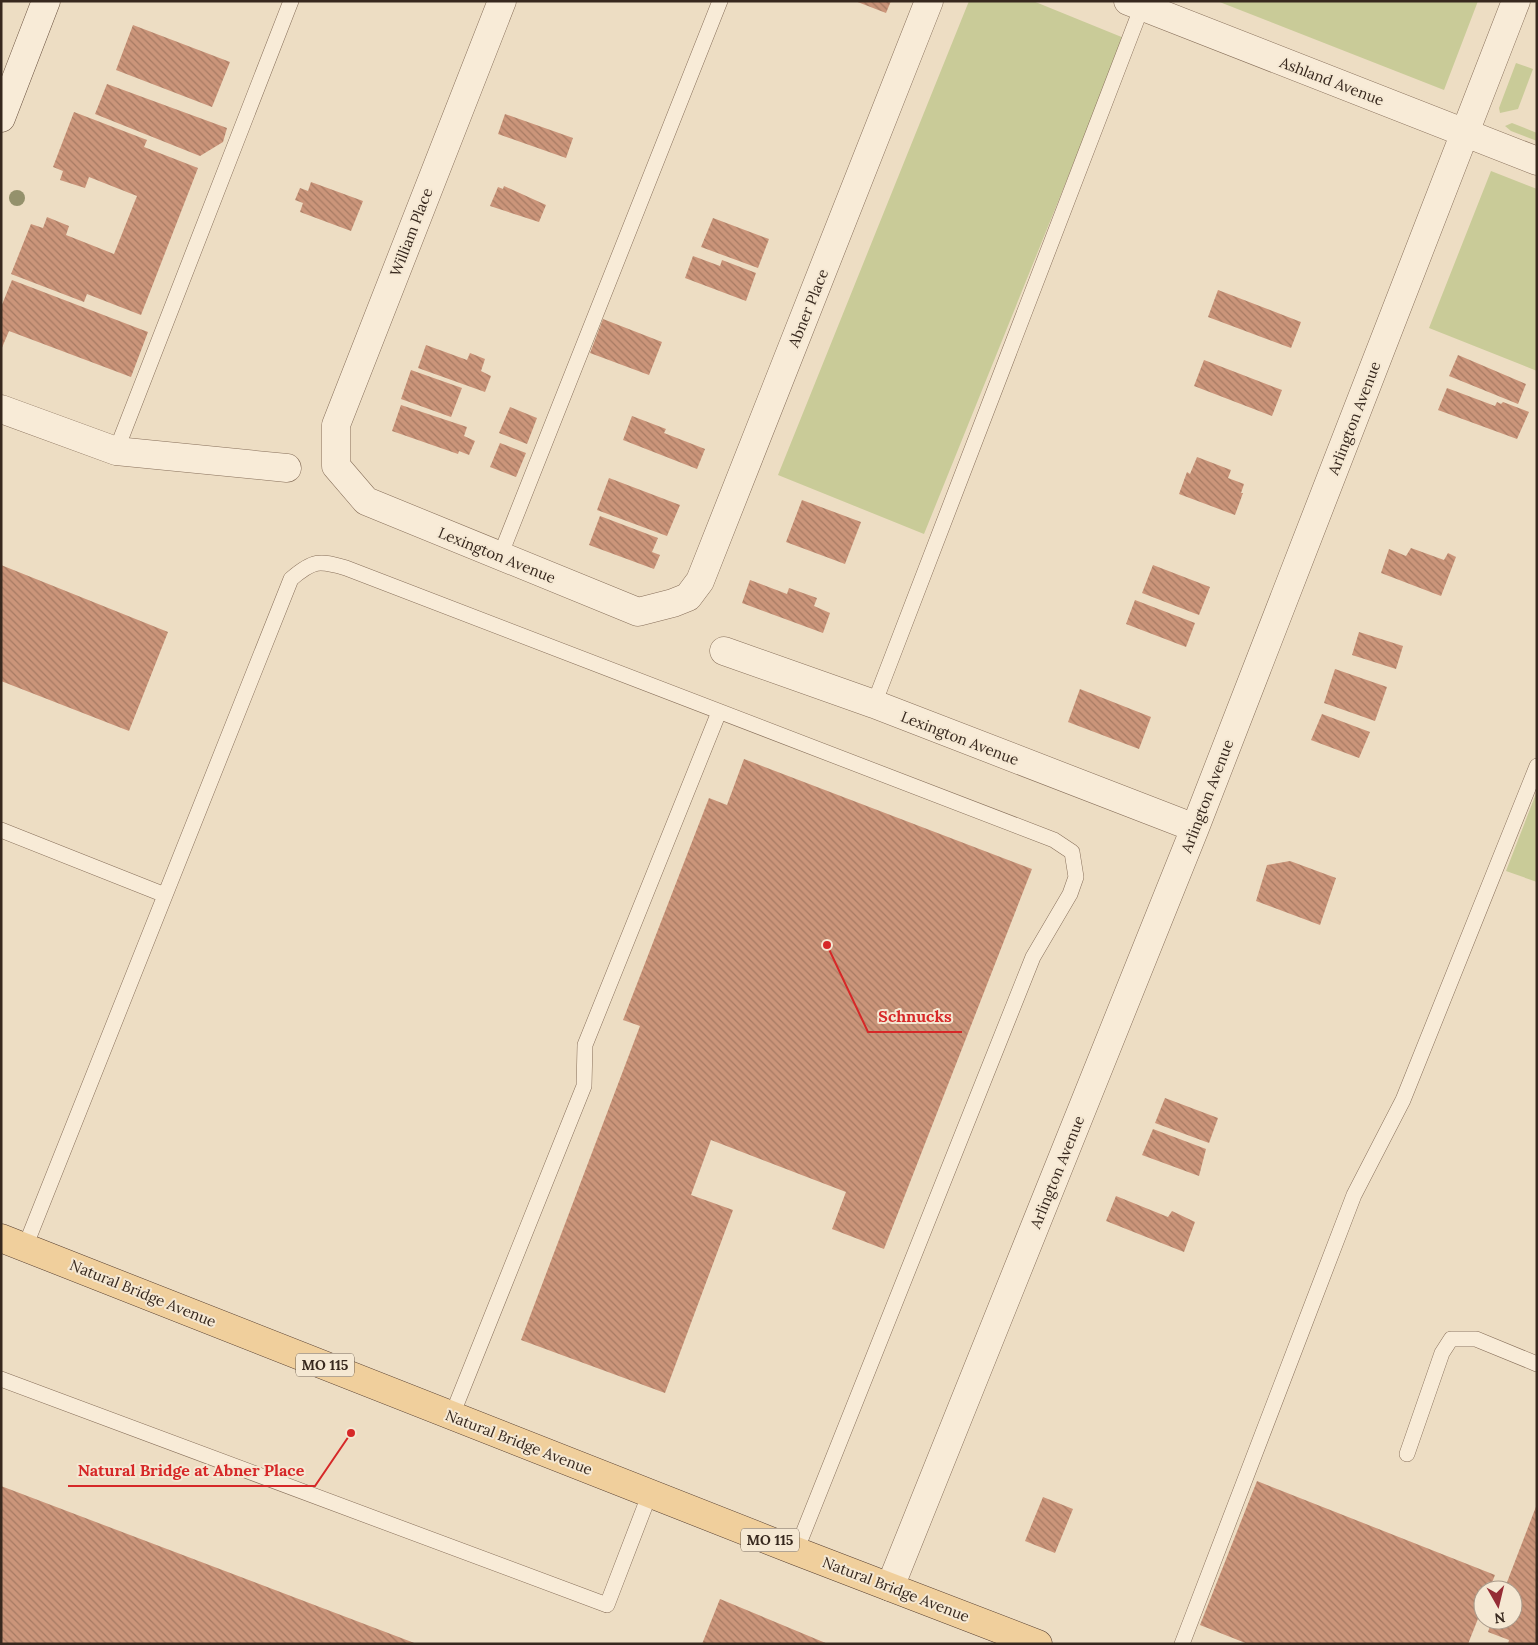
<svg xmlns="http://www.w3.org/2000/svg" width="1538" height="1645" font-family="Lora,serif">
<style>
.green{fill:#c9cb98}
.building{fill:url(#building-back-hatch)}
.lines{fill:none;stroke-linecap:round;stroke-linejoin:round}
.service-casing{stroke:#876f5a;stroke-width:16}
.minor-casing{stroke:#876f5a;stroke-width:29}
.secondary-casing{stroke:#69503e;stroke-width:29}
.primary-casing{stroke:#553d2f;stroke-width:29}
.service{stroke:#f8ebd7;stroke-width:15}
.minor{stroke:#f8ebd7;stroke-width:28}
.secondary{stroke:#f8ebd7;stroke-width:28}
.primary{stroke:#f0cf9c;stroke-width:28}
.tree{fill:#94916c}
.labels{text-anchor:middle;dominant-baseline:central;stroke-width:4;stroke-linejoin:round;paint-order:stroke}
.shield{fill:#f5e8d3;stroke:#706254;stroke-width:1}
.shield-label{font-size:14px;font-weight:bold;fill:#37281e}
.street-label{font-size:15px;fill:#37281e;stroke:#f5e8d3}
.leader{fill:none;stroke:#d62828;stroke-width:2}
.callout-dot{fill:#d62828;stroke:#f5e8d3;stroke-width:2}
.callout-label{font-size:16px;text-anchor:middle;font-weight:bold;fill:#d62828;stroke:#f5e8d3;stroke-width:4;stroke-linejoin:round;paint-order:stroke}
</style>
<defs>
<pattern id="building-back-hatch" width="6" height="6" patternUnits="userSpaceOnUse" patternTransform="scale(1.25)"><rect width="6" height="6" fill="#cb957a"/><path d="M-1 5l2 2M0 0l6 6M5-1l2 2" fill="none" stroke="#a67a63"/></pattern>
</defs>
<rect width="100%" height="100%" fill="#edddc3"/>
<!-- green -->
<path class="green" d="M969,1H1033L1124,38L924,534L778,475Z
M1217,1H1478L1444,90Z
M1516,63L1533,69L1518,109L1500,113L1499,108Z
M1512,123L1537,133V141L1511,131L1505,126Z
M1491,171L1537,189V371L1429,328Z
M1537,791V882L1506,871Z"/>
<!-- building -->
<path class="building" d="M855,1H891L886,13Z
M133,25L230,62L212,107L116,70Z
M107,84L227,128L223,142L200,156L95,114Z
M74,112L147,140L144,147L198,168L141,315L87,294L84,302L11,274L31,224L43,228L47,217L69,226L66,235L114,254L137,196L89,177L85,188L60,180L63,171L53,167Z
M505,114L573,138L566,158L498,134Z
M311,182L363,201L351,231L300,212L303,203L295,200L300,188L308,191Z
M504,186L546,205L539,222L490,206L498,187L503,189Z
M713,218L769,239L758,268L701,247Z
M693,256L720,266L722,260L756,273L746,301L685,278Z
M12,280L148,332L131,377L9,331L1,350V307Z
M1218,290L1301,322L1291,348L1208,317Z
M603,319L662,342L649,375L590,353Z
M426,345L467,360L470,353L485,359L481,371L491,376L485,392L418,368Z
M1458,355L1526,384L1518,404L1449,376Z
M1204,360L1282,390L1272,416L1194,386Z
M411,370L462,388L451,417L401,399Z
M1447,388L1495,406L1497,402L1501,404L1503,402L1529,412L1517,439L1438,410Z
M401,405L467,427L464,436L475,441L469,455L459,451L458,454L392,431Z
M510,407L537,418L527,444L499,433Z
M632,416L666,429L664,433L705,449L697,469L623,440Z
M500,443L526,453L516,477L490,467Z
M1197,457L1231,470L1228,478L1244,484L1241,493H1243L1235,515L1179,494L1187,472L1190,474Z
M609,478L680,505L667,536L597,510Z
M802,500L861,522L845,564L786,542Z
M600,516L658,538L652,552L660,555L654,569L589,545Z
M1411,548L1444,560L1448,553L1456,557L1441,596L1381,573L1389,549L1406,556Z
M1,565L168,632L129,731L1,681Z
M1153,565L1210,587L1199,615L1142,593Z
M750,580L787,594L789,588L817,598L814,606L830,613L823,633L742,603Z
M1135,600L1195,623L1186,647L1126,624Z
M1359,632L1403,646L1396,669L1352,655Z
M1335,669L1387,687L1375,721L1324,703Z
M1080,689L1151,717L1139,749L1068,722Z
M1322,714L1370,732L1359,758L1311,740Z
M744,759L1032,869L884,1249L832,1229L846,1192L711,1140L691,1195L733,1210L665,1393L521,1340L640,1026L623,1020L709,798L727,805Z
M1290,861L1336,878L1320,925L1256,901L1267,865Z
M1165,1098L1218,1118L1209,1143L1155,1123Z
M1153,1129L1206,1149L1199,1176L1142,1155Z
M1116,1196L1168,1217L1172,1211L1195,1222L1184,1252L1106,1221Z
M1257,1481L1495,1575L1489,1590H1483V1606L1468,1644H1248L1200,1625Z
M1,1486L417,1644H1Z
M1043,1497L1073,1509L1055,1553L1025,1541Z
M1537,1504V1644H1508L1509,1640L1488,1632L1492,1620H1513V1590H1504Z
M720,1599L828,1644H702Z"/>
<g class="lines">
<!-- service casing -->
<g class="service-casing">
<path id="service" d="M116,451L291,1
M500,556L720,1
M874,704L1144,1
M1,830L165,895
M25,1247L291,579C313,560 319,560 346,568L1054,840L1072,852L1076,877L1070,894L1033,957L796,1551
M1,1379L607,1605L650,1493
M452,1415L584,1086L585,1045L719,712
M1407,1454L1442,1353L1451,1339H1476L1537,1364
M1182,1644L1354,1195L1403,1100L1537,766"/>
</g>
<!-- minor casing -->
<g class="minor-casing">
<path id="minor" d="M502,1L336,425V466L366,501L638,612L673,603L688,597L700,581L929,1
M1128,1L1537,161
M1,409L116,451L287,468
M724,651L874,704L1195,828
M890,1587L1195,828L1516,1"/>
</g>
<!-- secondary casing -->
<g class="secondary-casing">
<path id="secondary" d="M1,118L46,1"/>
</g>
<!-- primary casing -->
<g class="primary-casing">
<path id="primary" d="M1,1238L796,1551L1038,1644"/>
</g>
<!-- service -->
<use href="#service" class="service"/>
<!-- minor -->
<use href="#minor" class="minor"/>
<!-- secondary -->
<use href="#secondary" class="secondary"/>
<!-- primary -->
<use href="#primary" class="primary"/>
</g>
<!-- trees -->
<circle class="tree" cx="17" cy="198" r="8"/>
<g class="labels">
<!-- shield labels -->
<g class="shield">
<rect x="296" y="1353.5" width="58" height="23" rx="4"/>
<rect x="741" y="1528.5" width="58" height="23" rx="4"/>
</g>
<g class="shield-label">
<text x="325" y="1365">MO 115</text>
<text x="770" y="1540">MO 115</text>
</g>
<!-- street labels -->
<g class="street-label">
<text transform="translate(1332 81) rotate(21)">Ashland Avenue</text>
<text transform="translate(411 232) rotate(-69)">William Place</text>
<text transform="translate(808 308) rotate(-68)">Abner Place</text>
<text transform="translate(1354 418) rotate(-69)">Arlington Avenue</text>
<text transform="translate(497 555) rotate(22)">Lexington Avenue</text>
<text transform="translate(960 738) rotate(21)">Lexington Avenue</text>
<text transform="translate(1207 796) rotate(-69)">Arlington Avenue</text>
<text transform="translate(1057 1172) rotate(-68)">Arlington Avenue</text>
<text transform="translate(143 1293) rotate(22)">Natural Bridge Avenue</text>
<text transform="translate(519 1442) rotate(21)">Natural Bridge Avenue</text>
<text transform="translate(896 1589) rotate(21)">Natural Bridge Avenue</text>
</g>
</g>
<!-- callouts -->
<path class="leader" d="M827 945L868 1032H962M351 1433L315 1486H68"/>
<g class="callout-dot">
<circle cx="827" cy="945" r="5"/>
<circle cx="351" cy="1433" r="5"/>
</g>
<g class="callout-label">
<text x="915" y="1022">Schnucks</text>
<text x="191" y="1476">Natural Bridge at Abner Place</text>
</g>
<!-- border -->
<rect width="1538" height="1645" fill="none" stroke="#37281e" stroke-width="5"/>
<!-- north arrow -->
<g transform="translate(1498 1605) rotate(172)"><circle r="24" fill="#f5e8d3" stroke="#a99b8b"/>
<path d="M0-4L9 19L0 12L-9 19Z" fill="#952c35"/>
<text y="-8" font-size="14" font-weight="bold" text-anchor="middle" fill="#37281e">N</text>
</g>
</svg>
